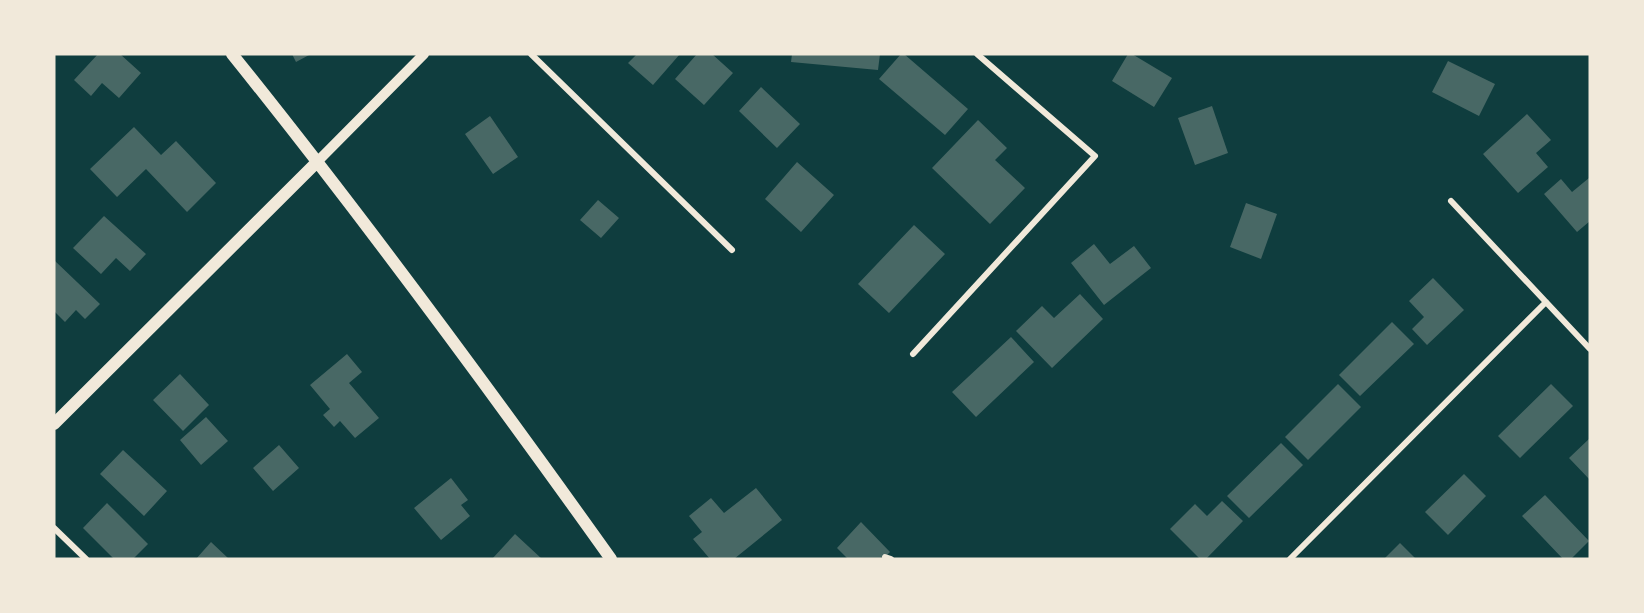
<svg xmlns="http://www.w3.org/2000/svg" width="1644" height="613" font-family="'Fira Sans',sans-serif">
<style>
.building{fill:#486865}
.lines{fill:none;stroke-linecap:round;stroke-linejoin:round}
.minor{stroke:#f1e9da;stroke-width:6}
.tertiary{stroke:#f1e9da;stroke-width:10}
.secondary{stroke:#f1e9da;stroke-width:12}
</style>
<rect width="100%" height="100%" fill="#0f3d3e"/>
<!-- building -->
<path class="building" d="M98,54H120L141,73L119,98L102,83L91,96L74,80Z
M292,54H311L296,62Z
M637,54H680L653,85L628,63Z
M697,54H712L733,73L704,105L675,79Z
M792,54H880L878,70L791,62Z
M901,54H904L968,109L945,135L879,79Z
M1128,54H1132L1172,78L1154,107L1112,81Z
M1448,61L1495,84L1479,116L1432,92Z
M761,87L800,124L777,148L739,111Z
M1212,106L1228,153L1195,165L1178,118Z
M1527,114L1551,140L1536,153L1548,167L1518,193L1483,154Z
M490,116L518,157L493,174L465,134Z
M978,120L1007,148L995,160L1025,188L990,224L932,168Z
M134,127L161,155L176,141L216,183L187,212L146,169L117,197L90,169Z
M797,162L834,195L801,232L765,199Z
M1589,178L1590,221L1577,232L1544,194L1561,179L1572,192Z
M598,200L619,218L601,238L580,220Z
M1246,203L1277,214L1261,259L1230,247Z
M104,216L146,254L130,271L116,258L101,274L73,248Z
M914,225L945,254L889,313L858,284Z
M1094,244L1110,264L1134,246L1151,268L1104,305L1071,263Z
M54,260L100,304L85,319L76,310L65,322L54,311Z
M1433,278L1464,310L1427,345L1412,329L1424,317L1409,301Z
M1080,294L1103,319L1052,368L1016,331L1042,306L1054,318Z
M1392,322L1414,344L1360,396L1339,375Z
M1011,337L1034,362L976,417L952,392Z
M347,354L362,372L349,383L379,418L355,438L340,421L334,427L323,415L330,409L310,385Z
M180,374L209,405L183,431L153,400Z
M1338,384L1361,407L1308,460L1285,437Z
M1551,384L1573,406L1520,458L1498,436Z
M206,417L228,441L201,465L180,440Z
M1590,438V480L1569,458Z
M1281,443L1303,465L1249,518L1227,496Z
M279,445L299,468L273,491L253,468Z
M123,450L167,491L144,516L100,474Z
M1464,474L1486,496L1448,535L1425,512Z
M451,478L468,500L461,505L470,516L441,540L414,508Z
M756,488L782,520L734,559H710L693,539L702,532L689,516L711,498L724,513Z
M1545,495L1589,541L1571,559H1563L1522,516Z
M1222,501L1243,521L1206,559H1200L1170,529L1195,504L1207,516Z
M107,503L148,544L133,559H114L83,528Z
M861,522L890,552L883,559H848L837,548Z
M515,534L542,559H492Z
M211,542L229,559H196Z
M1400,543L1416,559H1384Z"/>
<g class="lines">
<!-- minor -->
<path class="minor" d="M531,54L732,250
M1451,201L1590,349
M913,354L1095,156L977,54
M54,528L86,559
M885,557L891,559
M1290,559L1546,302"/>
<!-- tertiary -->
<path class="tertiary" d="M318,161L424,54"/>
<!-- secondary -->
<path class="secondary" d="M232,54C364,218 489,388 611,559
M54,424L318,161"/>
</g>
<!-- border -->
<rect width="1644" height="613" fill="none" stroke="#f1e9da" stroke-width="111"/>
</svg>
